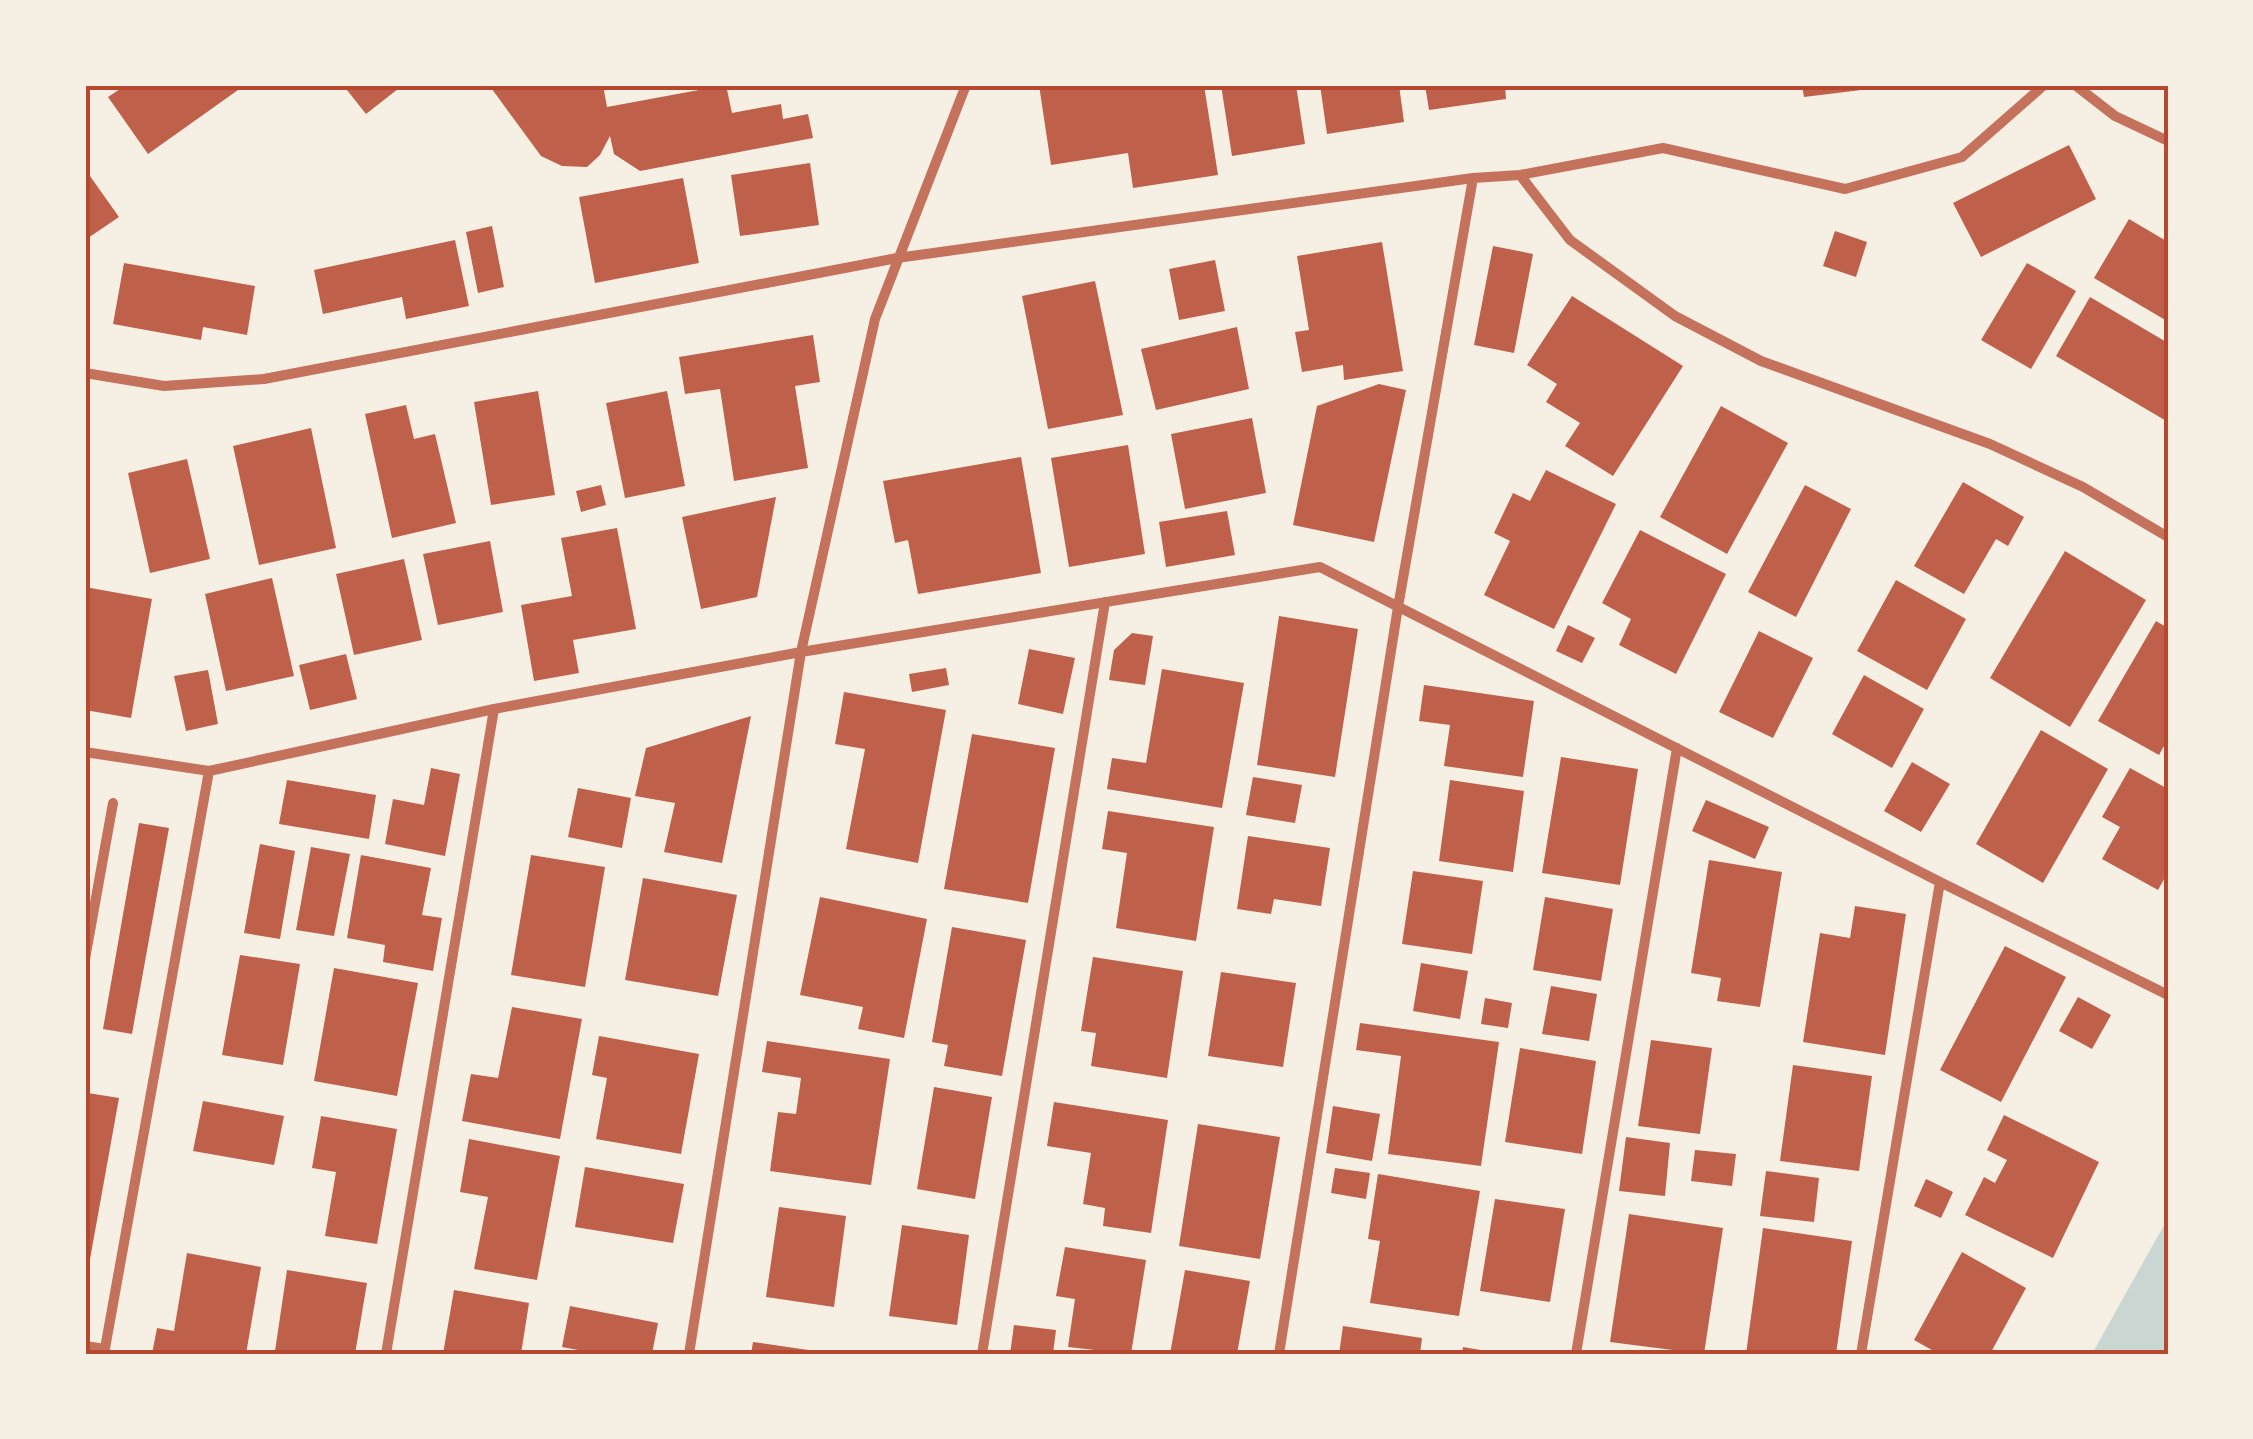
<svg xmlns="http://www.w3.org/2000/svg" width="2253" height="1439" font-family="Mulish,sans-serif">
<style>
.water{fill:#c9d6d2}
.building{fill:#bf614a}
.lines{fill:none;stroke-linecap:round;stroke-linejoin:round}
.minor{stroke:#c5725c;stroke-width:10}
.neatline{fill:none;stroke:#b5482f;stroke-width:4}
</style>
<rect width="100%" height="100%" fill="#f6efe4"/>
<!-- water -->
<path class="water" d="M2168,1218V1354H2092Z"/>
<!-- building -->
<path class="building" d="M126,85H245L148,154L108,97Z
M343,85H403L366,114Z
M489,85H603L607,107L726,85L732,113L781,104L783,119L808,114L813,138L640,171L614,154L610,136L600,155L587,167L562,166L541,156Z
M1039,85H1204L1218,175L1133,188L1128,153L1051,165Z
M1221,85H1296L1305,144L1232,156Z
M1320,85H1399L1404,122L1327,134Z
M1425,85H1505L1506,99L1429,110Z
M1802,85H1886V87L1804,97Z
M2069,145L2096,199L1981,257L1953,203Z
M810,163L819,225L740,236L731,175Z
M85,169L119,217L85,240Z
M683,178L699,263L595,283L579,197Z
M2129,219L2168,242L2167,321L2094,278Z
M492,226L504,287L478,293L466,232Z
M1835,231L1867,242L1856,277L1823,266Z
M455,240L469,306L406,319L402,297L323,314L314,270Z
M1382,242L1403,371L1344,380L1343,365L1302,372L1295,332L1309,330L1297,256Z
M1493,246L1533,254L1514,353L1474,345Z
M1215,260L1225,311L1179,320L1169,269Z
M124,263L255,286L247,335L203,327L201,340L113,324Z
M2027,263L2076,291L2031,369L1981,340Z
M1095,281L1123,415L1048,429L1022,296Z
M1572,296L1683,366L1613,476L1565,446L1580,423L1546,402L1557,384L1527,365Z
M2090,297L2168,343V422L2056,356Z
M1237,327L1249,389L1156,410L1141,349Z
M813,335L820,382L795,386L808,468L734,481L720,389L685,394L679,357Z
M1379,384L1406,390L1374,542L1293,525L1317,406Z
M538,391L555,495L491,505L474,402Z
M667,391L685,486L625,498L606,403Z
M406,405L414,439L435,434L456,523L392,538L365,414Z
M1721,406L1788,443L1727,554L1660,517Z
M1252,418L1266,493L1185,509L1171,434Z
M311,428L336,548L259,565L233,446Z
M1128,445L1145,554L1069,567L1051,458Z
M1021,457L1041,573L918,594L908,540L895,543L883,481Z
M187,459L210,559L150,573L128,473Z
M1546,470L1616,504L1554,629L1484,595L1510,541L1494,533L1513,493L1530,501Z
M1963,482L2024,517L2008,546L1996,539L1964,594L1914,566Z
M601,485L606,505L581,512L576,491Z
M1805,485L1851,509L1796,617L1748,592Z
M776,497L757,597L701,609L682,517Z
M1227,511L1235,555L1166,567L1159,522Z
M617,528L636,629L573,640L579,673L534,681L521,605L572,596L561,538Z
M1640,530L1726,574L1676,674L1619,645L1631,619L1602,603Z
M490,541L503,612L438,625L423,554Z
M2065,551L2146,600L2070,727L1990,678Z
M404,559L422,640L354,655L336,574Z
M272,578L294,676L226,691L205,594Z
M1896,580L1966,619L1927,690L1857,651Z
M85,587L152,599L131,718L85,710Z
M1279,616L1358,629L1335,777L1257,765Z
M2156,621L2168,628V739L2159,755L2098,721Z
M1568,625L1595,638L1582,663L1556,651Z
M1759,631L1813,658L1773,738L1719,712Z
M1132,633L1153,636L1145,685L1109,680L1114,650Z
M1029,649L1075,658L1063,714L1018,704Z
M346,654L357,699L310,710L299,665Z
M946,668L949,685L912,692L909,674Z
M1162,669L1244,683L1222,808L1107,789L1112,758L1146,763Z
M208,670L218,724L186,731L174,676Z
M1864,675L1924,709L1892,768L1832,734Z
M1424,685L1534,701L1523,777L1444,766L1450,725L1419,721Z
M844,692L946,710L918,863L846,849L865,749L835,744Z
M751,716L722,863L664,852L675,803L635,796L646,748Z
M2041,730L2108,769L2043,883L1976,844Z
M972,734L1055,748L1028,903L944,889Z
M1561,757L1638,769L1620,885L1542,873Z
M1912,762L1950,784L1921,832L1884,811Z
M431,768L460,774L445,856L385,844L393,799L424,805Z
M2130,768L2168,789V872L2158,890L2102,859L2120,827L2102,817Z
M1253,777L1302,785L1295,823L1246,815Z
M287,780L376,795L369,839L279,824Z
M1450,780L1524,791L1513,872L1439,861Z
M578,788L631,798L622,848L568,837Z
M1706,800L1769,827L1755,859L1692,831Z
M1108,811L1214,827L1196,941L1116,928L1127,853L1102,849Z
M139,823L169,828L132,1034L103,1029Z
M1248,836L1330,848L1321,906L1274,899L1271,914L1237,909Z
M260,844L295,851L280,939L244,933Z
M311,847L350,854L334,936L296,930Z
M361,855L431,868L422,915L442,918L433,971L383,962L385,945L347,938Z
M531,855L605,867L585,987L511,975Z
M1709,860L1782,872L1760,1007L1717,1001L1721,978L1691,973Z
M1413,871L1483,881L1472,954L1402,944Z
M643,878L737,895L718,996L625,980Z
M820,897L927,919L904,1038L858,1029L863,1007L800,995Z
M1545,897L1613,909L1601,981L1533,970Z
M1855,906L1906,914L1885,1055L1803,1042L1820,933L1850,938Z
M952,927L1026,940L1002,1076L944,1066L948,1045L932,1042Z
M2005,946L2066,977L2001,1102L1940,1070Z
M240,955L300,964L283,1065L222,1055Z
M1093,957L1183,971L1167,1078L1091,1066L1096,1033L1081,1031Z
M1421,963L1468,971L1460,1019L1413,1011Z
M334,968L418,983L397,1096L314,1081Z
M1221,972L1296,983L1283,1067L1208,1056Z
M1551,986L1597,994L1589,1041L1542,1034Z
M2078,997L2111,1015L2092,1049L2059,1031Z
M1485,998L1512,1003L1508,1028L1481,1024Z
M512,1007L582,1019L560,1139L462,1121L471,1074L498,1078Z
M1360,1023L1499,1042L1481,1166L1388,1154L1401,1056L1356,1050Z
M599,1036L699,1054L681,1154L596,1139L607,1078L592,1075Z
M1651,1040L1712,1048L1700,1134L1638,1126Z
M767,1041L890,1059L871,1185L770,1171L778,1112L796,1114L801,1078L762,1072Z
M1520,1048L1596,1061L1582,1154L1505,1142Z
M1793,1065L1872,1076L1859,1171L1780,1161Z
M934,1087L992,1097L975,1199L917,1189Z
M88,1093L119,1098L87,1276L85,1112Z
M203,1101L284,1116L274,1165L193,1151Z
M1054,1102L1168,1120L1151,1233L1103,1226L1105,1208L1083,1204L1091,1153L1047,1146Z
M1333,1106L1380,1114L1372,1161L1326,1153Z
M2004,1115L2099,1162L2053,1258L1965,1215L1984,1177L1995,1183L2007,1160L1987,1150Z
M321,1116L397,1129L377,1244L325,1236L336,1172L312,1168Z
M1198,1124L1280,1137L1260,1259L1179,1246Z
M1626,1137L1670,1143L1665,1196L1619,1191Z
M469,1139L560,1156L537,1280L474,1269L488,1197L460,1192Z
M1695,1150L1736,1154L1732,1186L1691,1181Z
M585,1167L684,1184L673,1243L575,1227Z
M1335,1168L1370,1173L1366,1199L1331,1193Z
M1766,1171L1819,1178L1814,1222L1760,1216Z
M1378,1174L1480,1191L1459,1316L1370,1303L1380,1241L1368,1239Z
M1926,1179L1953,1192L1941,1218L1914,1206Z
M1495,1199L1565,1209L1550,1302L1480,1291Z
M779,1207L846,1216L834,1307L766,1297Z
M1629,1214L1723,1228L1704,1354L1610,1342Z
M902,1225L969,1235L957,1325L889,1316Z
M1763,1228L1852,1241L1836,1354L1791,1351V1354H1746Z
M1065,1247L1146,1260L1131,1354L1068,1347L1075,1299L1056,1296Z
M1962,1252L2026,1288L1990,1354H1939L1914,1340Z
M187,1253L261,1267L246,1354H152L157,1328L174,1331Z
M287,1270L367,1283L355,1354L275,1351Z
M1185,1270L1250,1281L1237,1354H1170Z
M454,1290L529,1303L521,1354H443Z
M570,1306L658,1323L652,1354H578V1350L562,1347Z
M1014,1325L1056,1330L1053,1354H1010Z
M1343,1326L1422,1338L1420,1354H1339Z
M753,1342L822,1352V1354H751Z
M1463,1347L1492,1352L1491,1354H1462Z"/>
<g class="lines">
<!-- minor -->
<path class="minor" d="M2075,85L2115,116L2168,141
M1520,175L1663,148L1845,189L1962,157L2044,85
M85,373L164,386L264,379L897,258L1473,178L1520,175L1570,240L1675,316L1761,361L1990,444L2083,487L2168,537
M85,752L209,771L494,709L801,652L1320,567L1940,882L1861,1354
M1940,882L2168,995
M85,959L113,803
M85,1346L105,1349
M104,1354L209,771
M386,1354L494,709
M689,1354L801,652L875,319L966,85
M982,1354L1105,602
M1279,1354L1398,607L1473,178
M1576,1354L1677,748"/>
</g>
<!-- border -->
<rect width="2253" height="1439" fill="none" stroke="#f6efe4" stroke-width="175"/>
<rect x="88" y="88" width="2078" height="1264" class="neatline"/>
</svg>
